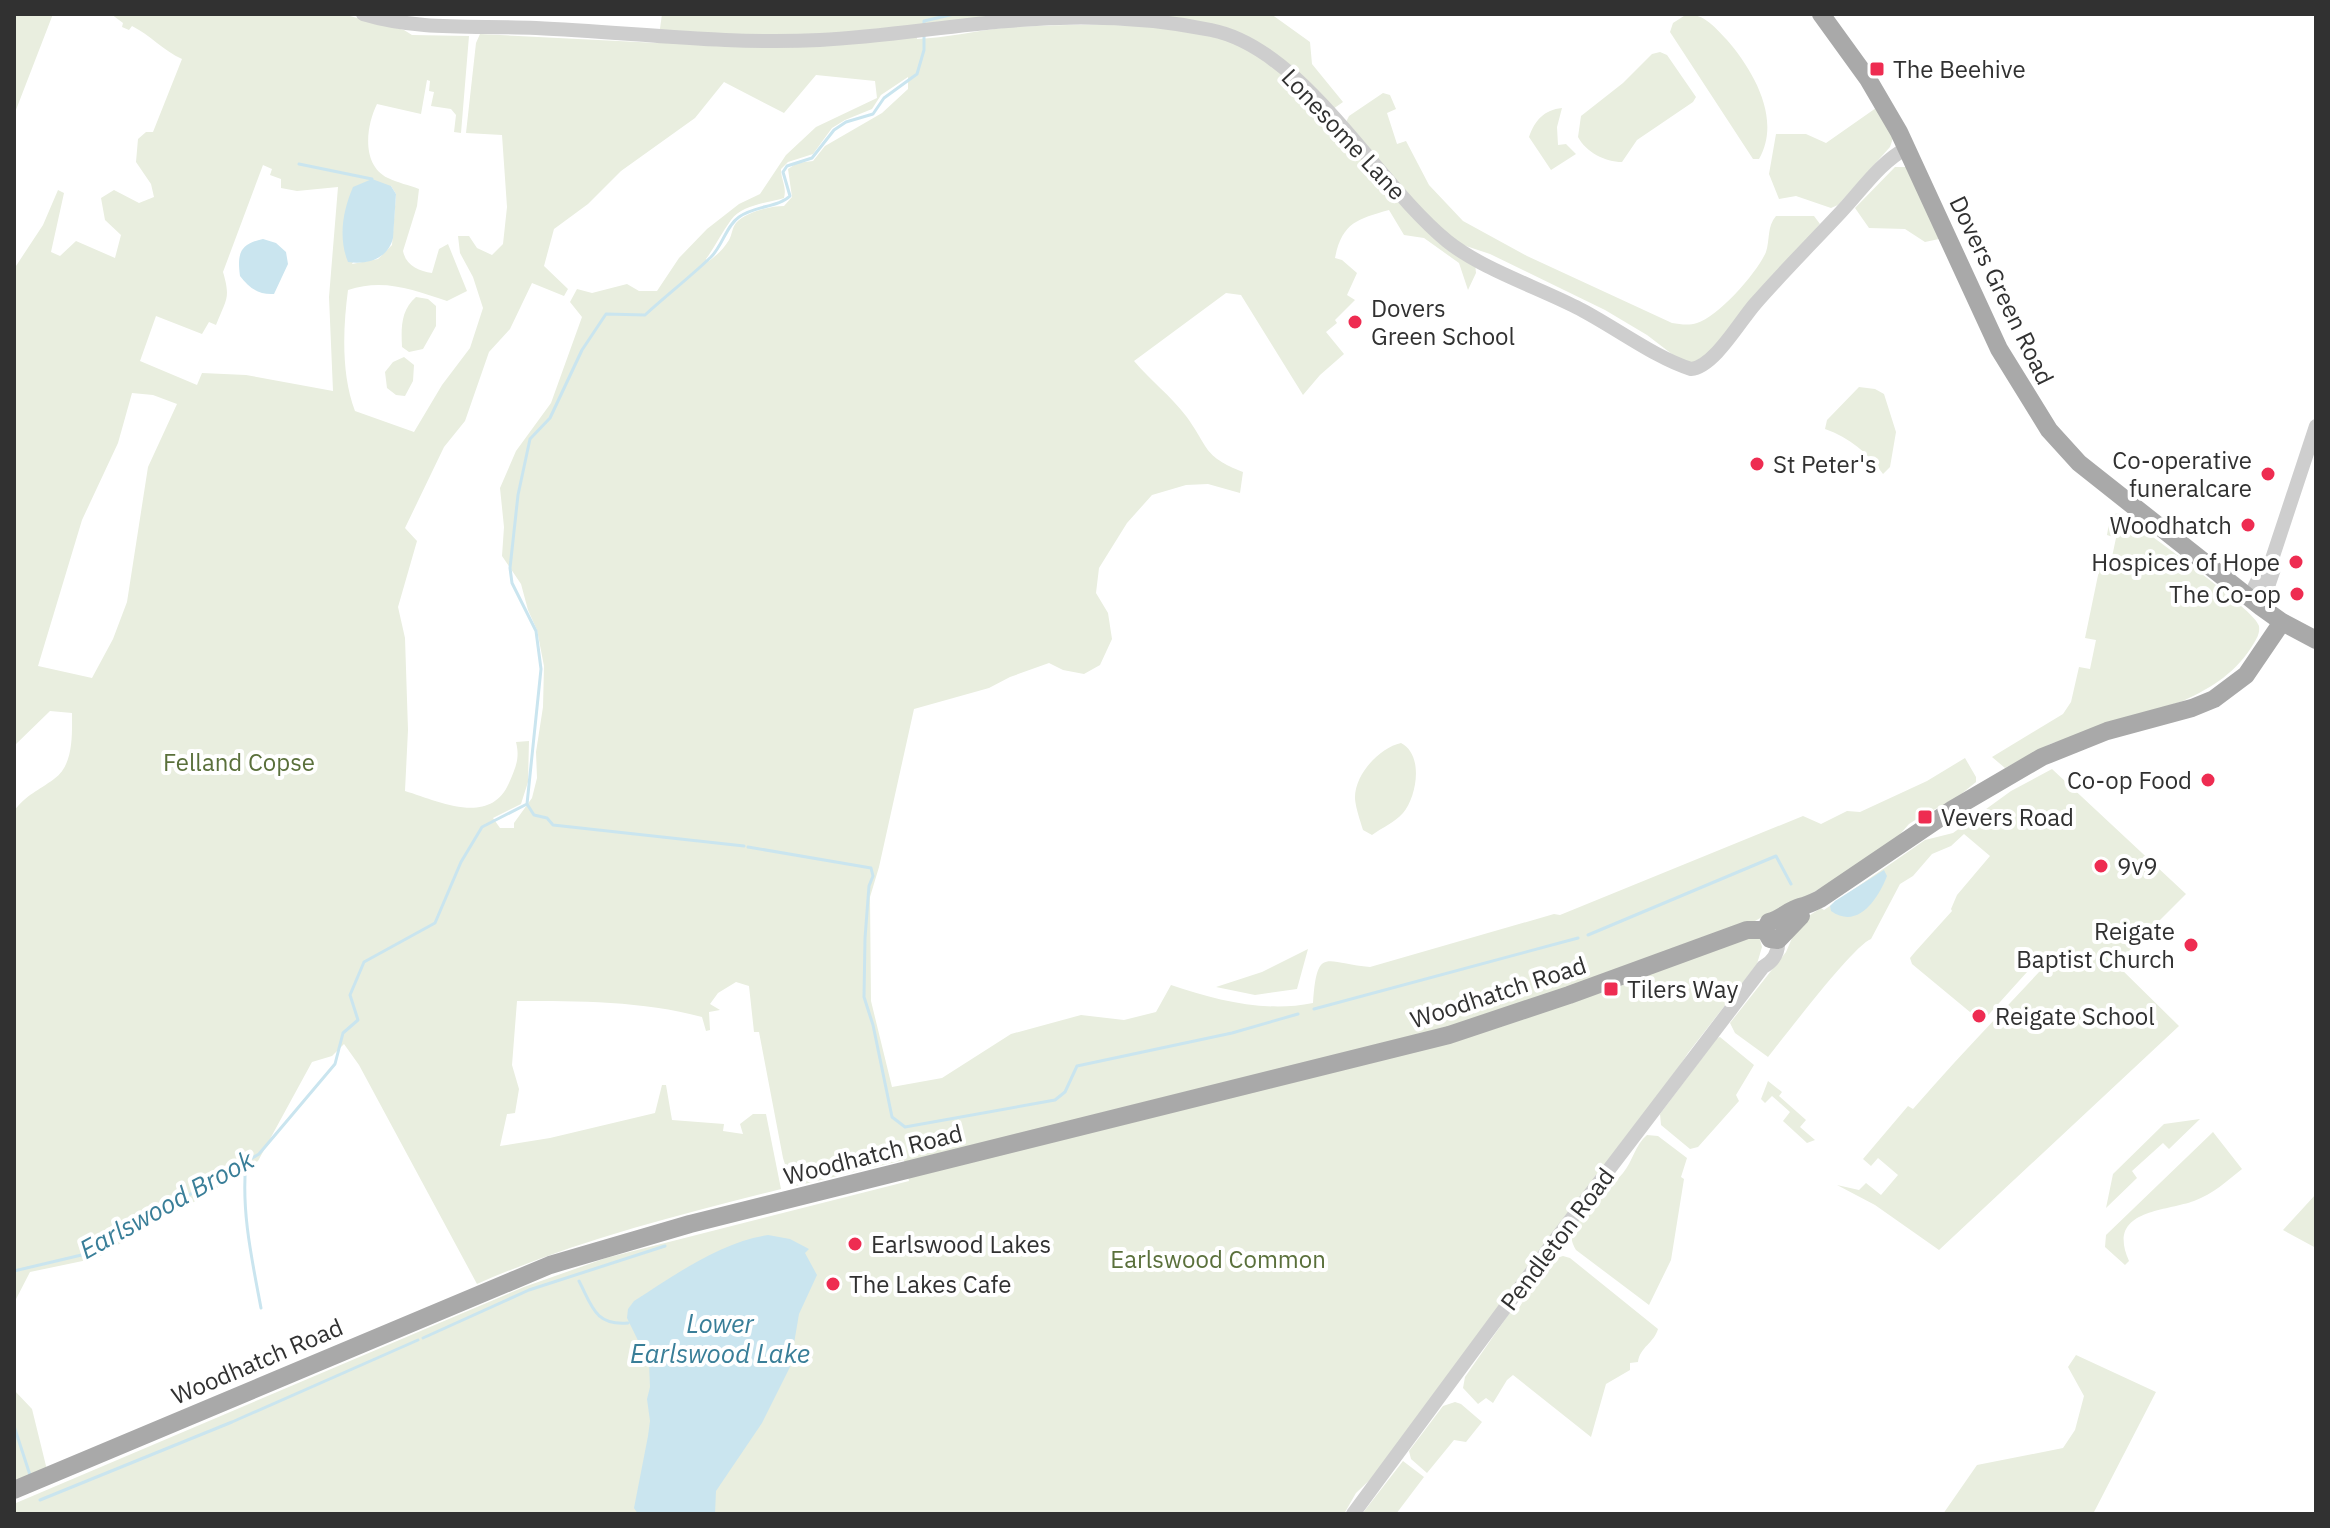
<svg xmlns="http://www.w3.org/2000/svg" width="2330" height="1528" font-family="'IBM Plex Sans',sans-serif">
<style>
.green{fill:#e9eedf;fill-rule:evenodd}
.water{fill:#cae5ef}
.lines{fill:none;stroke-linecap:round;stroke-linejoin:round}
.stream{stroke:#cae5ef;stroke-width:3}
.minor{stroke:#cecece;stroke-width:14}
.major{stroke:#a9a9a9;stroke-width:18}
.poi-dot{fill:#ee2c51;stroke:#fff;stroke-width:3}
.labels{text-anchor:middle;dominant-baseline:central;stroke-width:8;stroke-linejoin:round;paint-order:stroke}
.poi-label{font-size:24px;fill:#313131;stroke:#fff;text-anchor:start}
.street-label{font-size:24px;fill:#313131;stroke:#fff}
.park-label{font-size:24px;fill:#5a703b;stroke:#fff}
.water-label{font-size:26px;font-style:italic;fill:#397e98;stroke:#fff}
</style>
<rect width="100%" height="100%" fill="#fff"/>
<!-- green -->
<path class="green" d="M14,14H53L14,115Z
M111,14H342L404,30L412,35L469,36L461,133L454,132L456,115L451,109L431,106L434,92L429,91L430,81L427,80L421,114L377,104C366,126 361,165 388,178C398,183 409,185 419,189L417,206L403,251C406,266 419,271 432,273L439,249L448,244L467,291L447,301C413,290 384,278 348,290C343,328 341,374 355,411L414,432L442,385L470,348L483,308L473,277L460,253L458,236H469L477,248L492,255L503,244L507,207L502,135L466,133L476,43L480,34L658,43L662,14H994L993,17L917,26V39C946,38 975,31 1003,28C1066,23 1193,20 1249,48C1258,53 1266,60 1274,66L1475,263L1476,273L1468,290L1459,263L1424,238L1404,235L1389,210C1357,219 1342,223 1335,258L1342,260L1357,273L1347,295L1355,300L1335,320L1337,323L1326,332L1344,354L1320,375L1303,395L1241,295L1226,293L1134,361C1150,380 1171,396 1186,416C1209,447 1202,456 1243,472L1240,493L1208,484L1186,485L1152,495L1127,523L1099,568L1096,593L1108,613L1112,639L1100,665L1084,674L1063,670L1049,663L1010,677L989,688L914,709L879,867L870,897L871,1001L892,1087L942,1078L1011,1034L1081,1015L1124,1020L1156,1012L1171,985C1216,1000 1265,1013 1313,1003C1317,944 1326,964 1370,967L1554,914L1560,915L1803,816L1821,824L1847,811L1860,812L1927,781L1965,758L1976,777V782L1954,800L1923,815L1909,824L1895,840L1831,882L1788,907L1769,913L1755,921L1762,947L1757,964L1688,1053L1673,1076L1377,1473L1356,1493L1344,1514H14L16,1503L524,1287L606,1258L909,1181L904,1160L792,1187L783,1158L759,1032H754L749,986L736,982L718,993L710,1004L720,1010L709,1012L710,1030L706,1031L702,1017C643,1001 579,1001 517,1001L512,1065L519,1089L515,1113L507,1114L500,1146L550,1138L655,1113L662,1085H666L672,1120L724,1124L723,1131L743,1134L740,1124L753,1114H766L781,1189C678,1215 574,1241 477,1284L359,1065L344,1044L332,1056L312,1062L258,1161L203,1197L143,1229L97,1258L30,1272L14,1303V811C27,794 38,791 54,779C74,765 72,734 72,713L50,711L14,746V269L43,225L58,190L64,193L51,252L60,256L76,241L115,258L121,235L105,220L101,198L114,190L139,203L154,197L151,184L136,162L138,139L146,132H153L182,59C164,51 150,35 132,26L129,30L122,27L123,23ZM816,75L875,81L877,98L816,127L786,155L760,194L739,204L707,229L679,258L657,291H639L627,284L592,293L577,289L570,302L582,317L551,403L516,451L500,488L504,527L502,556L521,584L528,610L537,630L544,666L543,707L536,752L537,778L532,798L514,823V828H500L493,818L521,804L528,782L529,741L516,742C520,758 516,767 509,783C490,827 438,801 405,791L408,730L405,638L398,607L417,541L405,528L444,447L465,421L489,352L510,329L532,283L564,296L568,289L544,266L554,229L588,204L621,171L695,118L724,82L784,113ZM908,77V89L882,113L825,146L813,161L797,163L788,169L792,197L784,206C770,206 746,212 736,223C732,228 732,235 729,240C723,250 715,257 706,263V259C715,247 722,232 731,220C742,205 767,203 784,198C787,187 781,180 781,169L788,162L813,154L832,128L845,120L872,109L881,95ZM263,165L272,169L270,175L281,179V188L297,191L338,187L329,297L333,391L246,375L202,373L197,385L140,361L156,316L202,334L209,322L216,325C226,299 231,299 223,272ZM391,186L396,194L392,245L378,259L352,264ZM132,393L153,395L177,404L148,467L127,602L113,639L92,678L38,666L82,520L118,443Z
M1098,14H1271L1310,42L1312,64L1343,102L1333,109L1253,39Z
M1687,14C1704,14 1716,28 1727,40C1753,70 1782,119 1759,159H1753L1670,32L1673,23Z
M1660,52L1667,55L1696,97L1693,102L1637,140L1622,162C1605,162 1586,152 1578,137L1581,116L1623,83L1652,54Z
M1383,93L1390,95L1396,109L1387,113L1397,144L1406,141L1429,185L1463,221L1527,256L1672,323C1680,324 1688,326 1697,323C1718,317 1757,273 1766,252C1770,240 1767,226 1776,216H1814L1820,224L1708,354L1692,363L1681,361L1647,335L1605,310L1490,254L1457,243L1428,216L1345,124L1349,116Z
M1562,108L1557,127L1558,145L1566,144L1576,154L1551,170L1529,137C1535,120 1544,110 1562,108Z
M1876,108L1893,138L1890,147L1838,205L1831,208L1796,196L1779,199L1769,174L1776,134H1806L1826,143Z
M1895,167H1907L1939,239L1925,242L1905,229L1869,228L1855,208Z
M416,297L428,299L436,306V326L423,349L409,352L402,347C401,327 401,310 416,297Z
M404,357L414,365L413,381L405,396L396,395L387,388L385,372L393,362Z
M1859,387L1875,389L1884,394L1896,432L1890,467L1883,474C1867,452 1850,438 1825,429L1827,420Z
M2121,513C2141,529 2257,611 2259,626C2260,633 2257,638 2254,643C2237,672 2213,687 2183,701L2050,744L2005,768L1992,757L2063,714L2071,702L2079,667L2090,669L2096,640L2085,638L2102,556L2112,557L2116,538L2107,535L2109,523L2114,514Z
M1401,743C1424,755 1417,796 1403,813C1394,823 1383,827 1372,835L1363,830C1360,820 1356,809 1355,799C1354,775 1379,748 1401,743Z
M2052,769L2186,894L2116,964L2179,1026L1939,1250L1875,1205L1837,1185L1859,1190L1866,1183L1881,1195L1898,1175L1878,1158L1871,1166L1863,1159L1908,1106L1913,1109C1958,1057 2006,1008 2053,957L2046,951L1982,1022L1912,964L1910,958L1915,952L1952,911L1951,909L1957,895L1990,856L1964,834L1951,846L1932,854L1913,876L1900,884L1871,939C1853,946 1785,1036 1768,1057L1735,1033L1730,1023L1786,952L1796,929L1807,917L1821,908L1824,910L1925,840L1953,833L2011,791Z
M1308,949L1297,989L1255,995L1216,987L1262,972Z
M1720,1037L1754,1065L1736,1095L1739,1101L1698,1147L1690,1149L1661,1125L1660,1114L1717,1038Z
M1768,1081L1782,1092L1779,1096L1806,1120L1800,1127L1815,1140L1807,1143L1783,1121L1790,1112L1772,1096L1765,1103L1761,1099Z
M2200,1119L2169,1149L2163,1143L2132,1171L2137,1178L2106,1208L2113,1174L2164,1124Z
M2213,1132L2242,1169C2227,1181 2213,1194 2194,1201C2163,1212 2106,1210 2129,1261L2125,1265L2105,1247L2106,1235Z
M1647,1135L1658,1136L1687,1158L1681,1177L1684,1179L1671,1260L1649,1305L1576,1250C1573,1245 1570,1238 1572,1232C1579,1212 1610,1189 1623,1173C1633,1161 1635,1145 1647,1135Z
M2316,1194V1248L2283,1230Z
M1563,1256L1570,1258L1658,1329C1654,1343 1640,1347 1638,1362L1630,1363V1370L1606,1384L1591,1437L1513,1375L1507,1380L1493,1403L1486,1398L1478,1404L1463,1388L1465,1377L1513,1308H1519L1522,1303L1521,1298C1532,1284 1545,1260 1563,1256Z
M2076,1355L2156,1392L2093,1514H1943L1977,1465L2063,1448L2075,1430L2084,1396L2068,1367Z
M14,1390L32,1409L47,1470L14,1483Z
M1455,1402L1461,1404L1482,1422L1466,1442L1454,1440L1427,1473L1411,1459L1409,1451L1443,1406Z
M1403,1461L1424,1477L1396,1514H1362Z"/>
<!-- water -->
<path class="water" d="M372,179L391,186L396,194L393,238C388,259 367,265 348,262C338,238 343,210 353,187Z
M263,239L276,243L286,252L288,264L274,294C259,295 249,288 240,276C237,253 240,244 263,239Z
M1884,870L1887,876C1878,899 1858,930 1831,911L1830,906L1835,901Z
M768,1235L790,1239L809,1249L805,1253L817,1275L799,1314L790,1367L762,1423L716,1491L715,1514H638L634,1508L648,1436L650,1421L647,1399L650,1387L649,1363L627,1318L628,1309L634,1301C675,1275 720,1242 768,1235Z"/>
<g class="lines">
<!-- stream -->
<path class="stream" d="M924,27V21L954,14
M299,164L372,179
M527,804L541,669L536,631L512,583L510,568L518,495L530,439L550,418L582,350L606,314L645,315C667,295 690,277 711,257C723,245 726,226 739,217C754,206 779,207 790,196L783,172L787,166L812,158L834,130L846,122L873,114L884,98L917,74L924,50V34
M527,804L534,815L547,818L553,825L744,846
M748,847L871,868L873,876L869,886L865,938L864,997L873,1025L892,1117L905,1127L1055,1100L1065,1092L1077,1066L1232,1033L1298,1014
M1588,935L1776,856L1791,884
M1314,1009L1578,938
M246,1162C241,1211 252,1260 261,1308
M14,1271L90,1253L259,1154L335,1064L343,1033L358,1020L350,995L364,962L435,923L461,862L482,827L527,804
M579,1281C592,1306 595,1326 628,1323
M423,1338L529,1290L665,1246
M14,1426L30,1475
M40,1500L232,1422L418,1340"/>
<!-- minor -->
<path class="minor" d="M363,14C419,31 478,25 536,28C631,32 725,45 820,40C883,37 945,26 1008,21C1074,15 1146,17 1211,30C1303,48 1375,182 1447,241C1480,268 1537,287 1576,307C1612,325 1655,358 1691,369C1714,367 1740,321 1755,304C1782,273 1812,243 1840,213C1861,191 1880,162 1907,148
M2249,598L2264,567L2272,559
M2261,607L2274,569L2272,559L2316,426
M1353,1514L1553,1243L1763,967C1774,961 1779,952 1778,940"/>
<!-- major -->
<path class="major" d="M1821,14L1868,79L1899,132L1999,349L2049,430L2079,463L2261,607L2282,622L2316,640
M1765,930L1769,922C1781,919 1789,910 1800,907C1808,905 1812,903 1820,899L1953,809L2042,757L2107,731L2192,708L2214,699L2246,675L2282,622
M1765,930L1770,939L1778,940L1801,916
M14,1490L550,1265L690,1224L1449,1035L1569,995L1747,930H1765"/>
</g>
<!-- markers -->
<g class="poi-dot">
<rect x="1869" y="61" width="16" height="16" rx="4"/>
<circle cx="1355" cy="322" r="8"/>
<circle cx="1757" cy="464" r="8"/>
<circle cx="2268" cy="474" r="8"/>
<circle cx="2248" cy="525" r="8"/>
<circle cx="2296" cy="562" r="8"/>
<circle cx="2297" cy="594" r="8"/>
<circle cx="2208" cy="780" r="8"/>
<rect x="1917" y="809" width="16" height="16" rx="4"/>
<circle cx="2101" cy="866" r="8"/>
<circle cx="2191" cy="945" r="8"/>
<rect x="1603" y="981" width="16" height="16" rx="4"/>
<circle cx="1979" cy="1016" r="8"/>
<circle cx="855" cy="1244" r="8"/>
<circle cx="833" cy="1284" r="8"/>
</g>
<g class="labels">
<!-- poi labels -->
<g class="poi-label">
<text x="1893" y="69">The Beehive</text>
<text x="1371" y="308">Dovers<tspan x="1371" dy="28">Green School</tspan></text>
<text x="2252" y="460" text-anchor="end">Co-operative<tspan x="2252" dy="28">funeralcare</tspan></text>
<text x="1773" y="464">St Peter's</text>
<text x="2232" y="525" text-anchor="end">Woodhatch</text>
<text x="2280" y="562" text-anchor="end">Hospices of Hope</text>
<text x="2281" y="594" text-anchor="end">The Co-op</text>
<text x="2192" y="780" text-anchor="end">Co-op Food</text>
<text x="1941" y="817">Vevers Road</text>
<text x="2117" y="866">9v9</text>
<text x="2175" y="931" text-anchor="end">Reigate<tspan x="2175" dy="28">Baptist Church</tspan></text>
<text x="1627" y="989">Tilers Way</text>
<text x="1995" y="1016">Reigate School</text>
<text x="871" y="1244">Earlswood Lakes</text>
<text x="849" y="1284">The Lakes Cafe</text>
</g>
<!-- street labels -->
<g class="street-label">
<text transform="translate(1344 134) rotate(47)">Lonesome Lane</text>
<text transform="translate(2002 290) rotate(64)">Dovers Green Road</text>
<text transform="translate(1498 992) rotate(-18)">Woodhatch Road</text>
<text transform="translate(873 1154) rotate(-14)">Woodhatch Road</text>
<text transform="translate(1557 1239) rotate(-53)">Pendleton Road</text>
<text transform="translate(257 1361) rotate(-23)">Woodhatch Road</text>
</g>
<!-- park labels -->
<g class="park-label">
<text x="239" y="762">Felland Copse</text>
<text x="1218" y="1259">Earlswood Common</text>
</g>
<!-- water labels -->
<g class="water-label">
<text transform="translate(166 1204) rotate(-29)">Earlswood Brook</text>
<text x="720" y="1323">Lower<tspan x="720" dy="30">Earlswood Lake</tspan></text>
</g>
</g>
<!-- border -->
<rect width="2330" height="1528" fill="none" stroke="#313131" stroke-width="32"/>
</svg>
